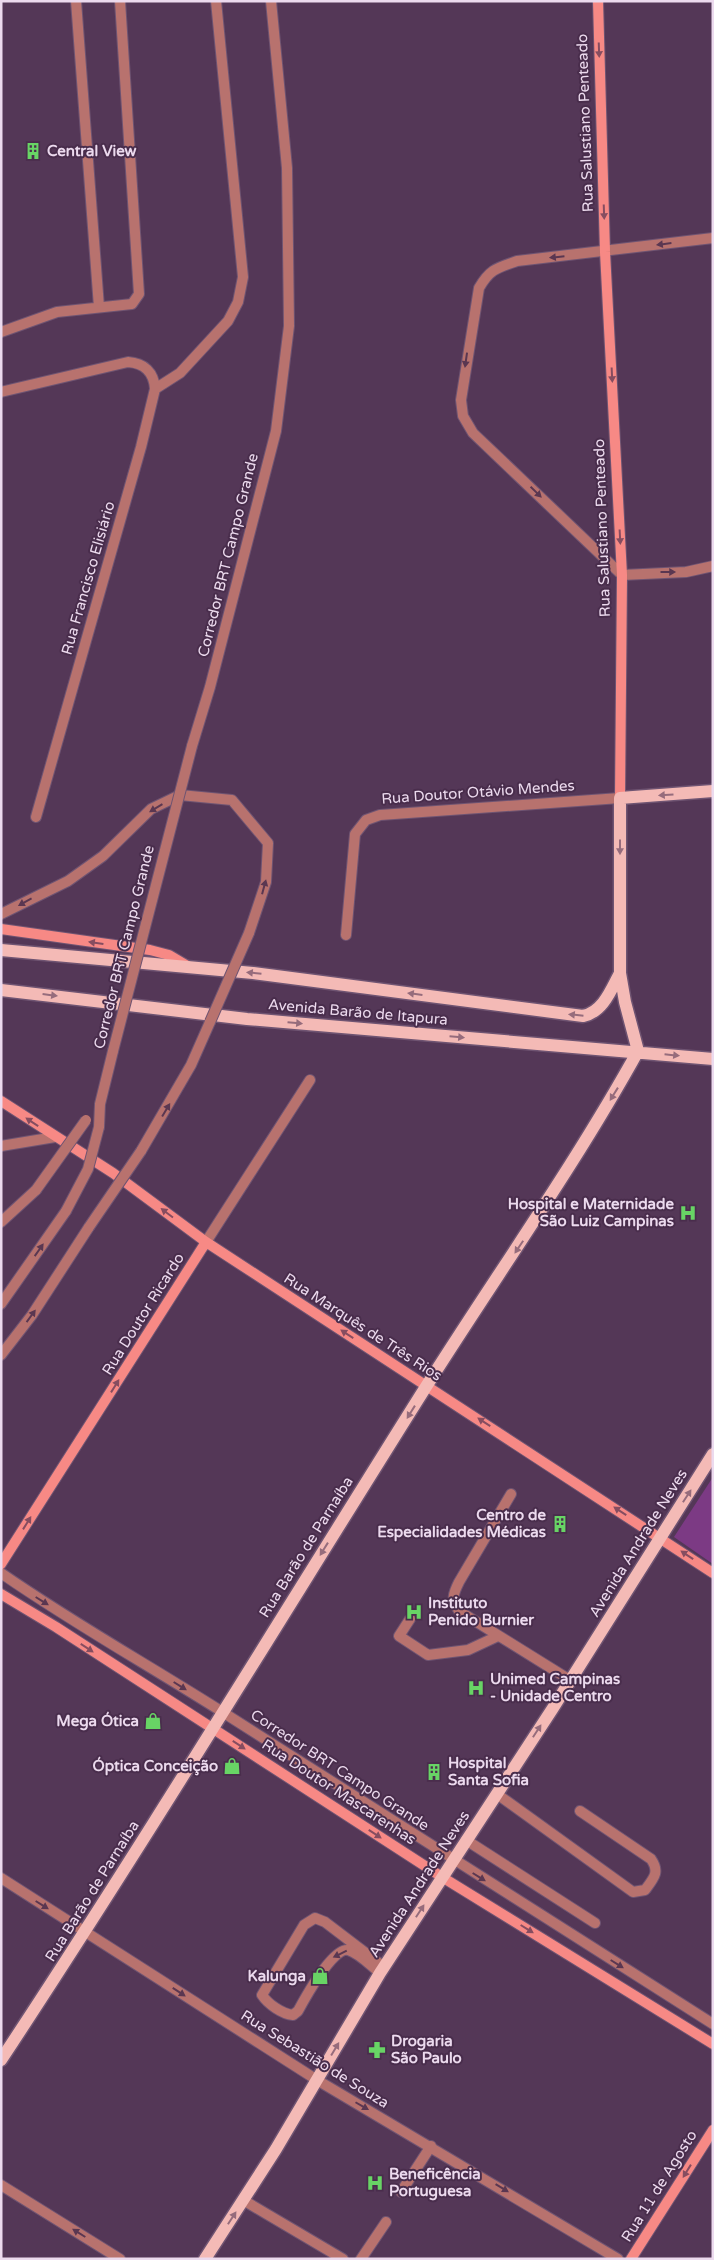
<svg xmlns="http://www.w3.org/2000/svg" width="714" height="2260" font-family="'Varela Round',sans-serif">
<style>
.green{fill:#7c3a84}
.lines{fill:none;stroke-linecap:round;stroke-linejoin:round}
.lane-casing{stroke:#6f5472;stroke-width:12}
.street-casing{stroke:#6f5472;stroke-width:12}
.secondary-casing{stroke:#6f5472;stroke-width:12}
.primary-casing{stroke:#6f5472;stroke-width:15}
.lane{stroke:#b8726e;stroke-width:10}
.street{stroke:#b8726e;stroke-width:10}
.secondary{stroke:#f78985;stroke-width:10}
.primary{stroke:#f4bab6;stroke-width:12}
.lane-bridge-casing{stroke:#6f5472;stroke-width:12;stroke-linecap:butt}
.lane-bridge{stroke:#b8726e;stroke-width:10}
.oneway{fill:#864d60}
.oneway2{fill:#5a3751}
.oneway3{fill:#966c7c}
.labels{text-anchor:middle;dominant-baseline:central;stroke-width:4;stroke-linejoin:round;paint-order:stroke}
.street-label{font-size:15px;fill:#ecdaee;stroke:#492d4c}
.poi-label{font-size:15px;font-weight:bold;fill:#ecdaee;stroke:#492d4c;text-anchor:start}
</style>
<rect width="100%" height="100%" fill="#543757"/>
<!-- green -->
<path class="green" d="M713,1477V1564L674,1537Z"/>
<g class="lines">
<!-- lane casing -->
<g class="lane-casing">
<path id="lane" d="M76,1L99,307
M1,332L57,312L132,304L139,294L120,1
M192,746L210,687L276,431L289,326L287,168L271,1
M1,914L68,881L103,856L151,809L180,795L232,800L268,843L266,882L249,933
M99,1127L100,1104L113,1051
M1,1146L55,1137
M141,1151L191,1065L210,1022
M1,1222L36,1190
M1,1304L66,1211
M1,1355L32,1315L89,1227
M511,1494L459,1582C453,1594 451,1599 459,1611L570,1680
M1,1573C73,1623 150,1666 224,1713C387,1816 549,1921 713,2024
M410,1619L399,1636L428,1655L468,1650L498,1636
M497,1794L633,1892L645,1890C654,1878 660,1872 651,1859L580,1811
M466,1840L595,1923
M380,1973C371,1966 359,1953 348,1950C333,1947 305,1998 298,2011L293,2015C282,2014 268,2004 262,1995L304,1925L315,1918L325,1922L384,1967
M401,2192L431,2146
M243,2200L343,2259
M361,2259L386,2222"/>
</g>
<!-- street casing -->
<g class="street-casing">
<path id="street" d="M713,238L517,261C497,268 490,269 479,288L461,400L463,416L473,433L622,575L686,572L713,566
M155,389L180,373L228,321L238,302L243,277L216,1
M1,392L128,362C144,363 154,372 155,389L141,447L36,817
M346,935L355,834L366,820L380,815L620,798
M206,1242L310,1080
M1,1878L317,2080L618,2259
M1,2185L120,2259"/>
</g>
<!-- secondary casing -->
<g class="secondary-casing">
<path id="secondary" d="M598,1L605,252L622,575L620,798
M1,929L150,950L169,955L191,968
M1,1101L113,1173L206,1242L713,1573
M1,1564L206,1242
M1,1594L56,1627L442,1877L713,2044
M631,2259L713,2130"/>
</g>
<!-- primary casing -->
<g class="primary-casing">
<path id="primary" d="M1,950L253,973L583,1016C603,1012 611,990 620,973
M1,990L247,1019L713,1059
M1,2060C144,1843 279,1621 417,1401C490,1284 571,1172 638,1051L625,1002L620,973V798L713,791
M205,2259L276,2149L380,1973L553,1708L713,1454"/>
</g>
<!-- lane -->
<use href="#lane" class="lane"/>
<!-- street -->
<use href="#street" class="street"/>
<!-- secondary -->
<use href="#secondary" class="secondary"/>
<!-- primary -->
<use href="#primary" class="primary"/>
<!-- lane-bridge casing -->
<g class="lane-bridge-casing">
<path id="lane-bridge" d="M210,1022L249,933
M113,1051L192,746
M36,1190L86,1120
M66,1211L88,1169L99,1127
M89,1227L141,1151"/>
</g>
<!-- lane-bridge -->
<use href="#lane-bridge" class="lane-bridge"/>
</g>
<!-- one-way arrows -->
<defs><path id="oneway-solid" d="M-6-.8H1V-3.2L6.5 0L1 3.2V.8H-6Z" transform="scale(1.25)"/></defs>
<g class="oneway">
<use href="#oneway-solid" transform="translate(599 50) rotate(88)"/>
<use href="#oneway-solid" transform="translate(604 212) rotate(88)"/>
<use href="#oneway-solid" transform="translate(612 375) rotate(87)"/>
<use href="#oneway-solid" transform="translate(620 537) rotate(87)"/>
<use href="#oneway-solid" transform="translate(96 943) rotate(-172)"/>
<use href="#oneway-solid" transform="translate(32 1122) rotate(-146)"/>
<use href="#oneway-solid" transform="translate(167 1213) rotate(-143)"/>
<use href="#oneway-solid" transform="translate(347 1334) rotate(-147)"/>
<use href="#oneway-solid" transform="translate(115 1386) rotate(-58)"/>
<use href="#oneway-solid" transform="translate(484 1422) rotate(-147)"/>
<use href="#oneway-solid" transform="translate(620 1511) rotate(-147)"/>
<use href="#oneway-solid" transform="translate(27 1523) rotate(-58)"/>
<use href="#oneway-solid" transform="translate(687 1555) rotate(-146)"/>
<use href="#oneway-solid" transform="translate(87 1648) rotate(33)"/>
<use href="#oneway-solid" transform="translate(239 1745) rotate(33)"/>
<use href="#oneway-solid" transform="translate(375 1834) rotate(33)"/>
<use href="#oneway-solid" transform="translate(527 1929) rotate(32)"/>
<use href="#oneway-solid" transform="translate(687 2171) rotate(122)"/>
</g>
<g class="oneway2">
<use href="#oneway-solid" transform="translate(664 244) rotate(173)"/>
<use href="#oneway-solid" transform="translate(557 257) rotate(174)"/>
<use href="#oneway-solid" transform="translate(466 360) rotate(98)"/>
<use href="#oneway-solid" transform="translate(536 492) rotate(44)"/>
<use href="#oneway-solid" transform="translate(668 572)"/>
<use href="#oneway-solid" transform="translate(156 808) rotate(149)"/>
<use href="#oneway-solid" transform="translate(264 887) rotate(-75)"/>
<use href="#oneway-solid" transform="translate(25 902) rotate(151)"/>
<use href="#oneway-solid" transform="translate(166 1110) rotate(-59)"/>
<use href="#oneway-solid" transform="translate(39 1250) rotate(-55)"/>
<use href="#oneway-solid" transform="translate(31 1316) rotate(-54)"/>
<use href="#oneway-solid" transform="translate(42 1601) rotate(32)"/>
<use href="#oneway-solid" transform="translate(180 1686) rotate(32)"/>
<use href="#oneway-solid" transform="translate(479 1877) rotate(32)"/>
<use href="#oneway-solid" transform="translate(42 1905) rotate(32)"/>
<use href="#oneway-solid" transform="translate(340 1954) rotate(154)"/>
<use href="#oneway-solid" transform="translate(617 1964) rotate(32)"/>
<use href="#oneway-solid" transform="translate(179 1992) rotate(33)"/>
<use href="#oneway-solid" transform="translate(362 2106) rotate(30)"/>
<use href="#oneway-solid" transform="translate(502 2188) rotate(31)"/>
<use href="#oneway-solid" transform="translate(79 2233) rotate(-148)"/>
</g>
<g class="oneway3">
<use href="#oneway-solid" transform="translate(666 795) rotate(176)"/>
<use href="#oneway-solid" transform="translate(620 847) rotate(90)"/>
<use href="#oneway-solid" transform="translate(254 973) rotate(-174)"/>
<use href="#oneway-solid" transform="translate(415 994) rotate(-173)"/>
<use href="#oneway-solid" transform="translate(50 995) rotate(7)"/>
<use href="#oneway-solid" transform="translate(576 1015) rotate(-174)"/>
<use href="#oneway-solid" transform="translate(295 1023) rotate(5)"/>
<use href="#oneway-solid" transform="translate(457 1037) rotate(5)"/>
<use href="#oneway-solid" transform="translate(672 1055) rotate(6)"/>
<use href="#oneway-solid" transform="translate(614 1094) rotate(122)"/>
<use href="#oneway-solid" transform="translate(519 1247) rotate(124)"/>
<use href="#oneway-solid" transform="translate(411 1412) rotate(122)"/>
<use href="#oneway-solid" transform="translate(687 1496) rotate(-57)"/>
<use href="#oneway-solid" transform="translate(324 1549) rotate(122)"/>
<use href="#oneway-solid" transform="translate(537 1731) rotate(-57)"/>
<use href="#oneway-solid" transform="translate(420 1911) rotate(-57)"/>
<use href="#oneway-solid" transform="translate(335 2049) rotate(-59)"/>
<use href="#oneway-solid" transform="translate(232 2218) rotate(-57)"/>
</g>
<!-- icons -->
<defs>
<g id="building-bare" transform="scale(1.35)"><path d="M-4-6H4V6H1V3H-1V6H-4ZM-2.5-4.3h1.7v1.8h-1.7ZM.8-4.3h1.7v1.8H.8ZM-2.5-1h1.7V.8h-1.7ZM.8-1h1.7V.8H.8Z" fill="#68d465" stroke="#492d4c" stroke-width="2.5" paint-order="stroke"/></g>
<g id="hospital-bare" transform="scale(1.35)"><path d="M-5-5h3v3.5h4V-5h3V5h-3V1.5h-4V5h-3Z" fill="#68d465" stroke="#492d4c" stroke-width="2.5" paint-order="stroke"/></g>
<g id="shop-bare" transform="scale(1.35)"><path d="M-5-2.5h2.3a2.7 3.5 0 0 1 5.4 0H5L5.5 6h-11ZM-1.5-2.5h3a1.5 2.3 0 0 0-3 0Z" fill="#68d465" stroke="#492d4c" stroke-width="2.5" paint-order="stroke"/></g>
<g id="pharmacy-bare" transform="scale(1.35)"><path d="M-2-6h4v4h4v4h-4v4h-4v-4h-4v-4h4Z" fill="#68d465" stroke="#492d4c" stroke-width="2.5" paint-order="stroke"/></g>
</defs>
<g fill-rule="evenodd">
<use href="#building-bare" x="33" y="151"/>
<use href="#hospital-bare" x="688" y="1213"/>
<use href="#building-bare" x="560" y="1524"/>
<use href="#hospital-bare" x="414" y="1612"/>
<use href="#hospital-bare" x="476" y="1688"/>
<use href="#shop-bare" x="153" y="1721"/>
<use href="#shop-bare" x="232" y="1766"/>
<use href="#building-bare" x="434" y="1772"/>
<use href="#shop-bare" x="320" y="1976"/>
<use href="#pharmacy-bare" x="377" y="2050"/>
<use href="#hospital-bare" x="375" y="2183"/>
</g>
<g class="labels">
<!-- street labels -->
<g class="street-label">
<text transform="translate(585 123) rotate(-92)">Rua Salustiano Penteado</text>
<text transform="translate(602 528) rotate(-92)">Rua Salustiano Penteado</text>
<text transform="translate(228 555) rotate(-76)">Corredor BRT Campo Grande</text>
<text transform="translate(88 578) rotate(-74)">Rua Francisco Elisiário</text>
<text transform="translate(478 792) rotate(-4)">Rua Doutor Otávio Mendes</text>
<text transform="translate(124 947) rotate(-76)">Corredor BRT Campo Grande</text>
<text transform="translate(358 1012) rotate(5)">Avenida Barão de Itapura</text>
<text transform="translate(143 1314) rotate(-58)">Rua Doutor Ricardo</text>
<text transform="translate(363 1327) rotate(33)">Rua Marquês de Três Rios</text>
<text transform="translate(638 1543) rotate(-58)">Avenida Andrade Neves</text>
<text transform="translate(306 1547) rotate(-58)">Rua Barão de Parnaíba</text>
<text transform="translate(340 1770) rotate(33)">Corredor BRT Campo Grande</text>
<text transform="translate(339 1792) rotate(33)">Rua Doutor Mascarenhas</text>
<text transform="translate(419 1884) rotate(-57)">Avenida Andrade Neves</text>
<text transform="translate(92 1891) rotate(-58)">Rua Barão de Parnaíba</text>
<text transform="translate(315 2059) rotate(32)">Rua Sebastião de Souza</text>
<text transform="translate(659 2186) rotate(-58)">Rua 11 de Agosto</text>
</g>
<!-- poi labels -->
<g class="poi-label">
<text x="47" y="151">Central View</text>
<text x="674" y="1204" text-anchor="end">Hospital e Maternidade<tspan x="674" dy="17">São Luiz Campinas</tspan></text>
<text x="546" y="1515" text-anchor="end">Centro de<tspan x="546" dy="17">Especialidades Médicas</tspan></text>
<text x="428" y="1603">Instituto<tspan x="428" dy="17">Penido Burnier</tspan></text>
<text x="490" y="1679">Unimed Campinas<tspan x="490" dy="17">- Unidade Centro</tspan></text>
<text x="139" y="1721" text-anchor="end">Mega Ótica</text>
<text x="448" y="1763">Hospital<tspan x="448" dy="17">Santa Sofia</tspan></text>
<text x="218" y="1766" text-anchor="end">Óptica Conceição</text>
<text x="306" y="1976" text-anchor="end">Kalunga</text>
<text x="391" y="2041">Drogaria<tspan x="391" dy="17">São Paulo</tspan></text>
<text x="389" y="2174">Beneficência<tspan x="389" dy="17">Portuguesa</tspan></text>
</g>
</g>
<!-- border -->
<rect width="714" height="2260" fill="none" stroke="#ecdaee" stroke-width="5"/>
</svg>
